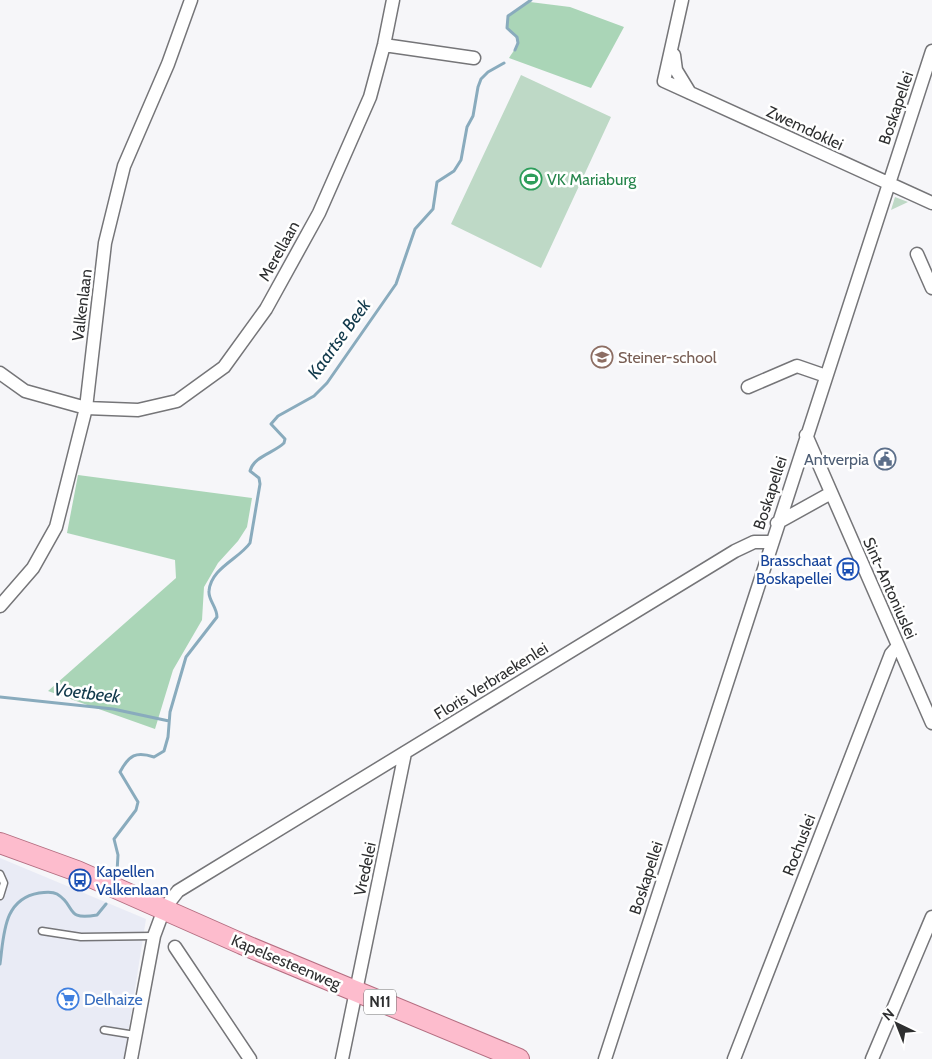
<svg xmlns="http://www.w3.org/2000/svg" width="932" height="1059" font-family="Cabin,sans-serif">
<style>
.built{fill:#e9ebf5}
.green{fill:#bed9c6}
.forest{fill:#aad5b7}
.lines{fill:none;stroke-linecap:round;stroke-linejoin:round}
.stream{stroke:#89abbd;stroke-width:3}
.lane-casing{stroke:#757578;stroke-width:9}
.street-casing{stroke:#757578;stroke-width:15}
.primary-casing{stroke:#b46e81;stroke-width:22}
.lane{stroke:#fff;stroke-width:6}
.street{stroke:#fff;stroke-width:12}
.primary{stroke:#fdbccd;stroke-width:20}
.labels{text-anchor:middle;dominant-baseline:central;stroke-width:5;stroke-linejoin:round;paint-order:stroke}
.shield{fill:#fff;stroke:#6d6d6e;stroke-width:1}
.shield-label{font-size:15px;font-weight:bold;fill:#2e2f30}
.street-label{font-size:16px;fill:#2e2f30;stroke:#fff}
.leisure-label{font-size:16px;fill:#27864d;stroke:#fff;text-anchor:start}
.education-label{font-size:16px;fill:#785e54;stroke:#fff;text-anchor:start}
.service-label{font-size:16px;fill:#4e5e75;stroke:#fff;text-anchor:end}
.transit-label{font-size:16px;fill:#164399;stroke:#fff;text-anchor:end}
.shop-label{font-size:16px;fill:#366cbe;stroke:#fff;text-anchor:start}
.water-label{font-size:18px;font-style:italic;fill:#11394b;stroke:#fff}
</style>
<rect width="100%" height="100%" fill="#f6f6f9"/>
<!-- built -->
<path class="built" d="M0,858L146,919L124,1059H0Z"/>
<!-- green -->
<path class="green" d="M521,75L611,117L541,268L451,224Z
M895,197L908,202L891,210Z"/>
<!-- forest -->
<path class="forest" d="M530,2L570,7L624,27L591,88L509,58C519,43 521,41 507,28L508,16Z
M78,475L252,498L247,527L238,541L218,563L204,587L202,620L173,670L155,729L48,691L176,578L175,560L67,533Z"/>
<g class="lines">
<!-- stream -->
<path class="stream" d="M515,50L518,43L517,37L507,28L508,16L531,0
M0,697L113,709L169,721
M117,872L118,855L114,839L136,810L138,802L120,772C129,755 136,751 154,757L164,751L168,737L170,712L186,657L217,617C217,607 208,600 209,591C211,568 239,559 250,543L260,484L259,478L250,471C254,456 274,453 284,443L285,439L271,424L278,416L314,396L327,383L396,284L415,229L433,209L437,182L454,171L461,160L467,127L473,116L478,87L481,79L488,72L504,63
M0,964C4,935 3,899 39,893C45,892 52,891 57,894C77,906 64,921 97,915L106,904"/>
<!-- lane casing -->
<g class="lane-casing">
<path id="lane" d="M0,874L4,883L0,896
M42,931L81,937L154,936
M104,1030L135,1035"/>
</g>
<!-- street casing -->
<g class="street-casing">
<path id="street" d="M682,0L664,81L932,203
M384,45L474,58
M674,55L676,70L690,93
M917,254L932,288
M0,373L25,391L86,408L138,410L177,401L224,367L266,309L319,213L370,97L384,45L393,0
M748,387L797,366L826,376
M806,435L932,723
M777,523L831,493
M0,606L33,568L56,527L86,408L105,243L124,166L168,64L191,0
M175,947L250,1059
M131,1059L154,936L164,909L178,891L735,551L754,542H771
M342,1059L405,753
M605,1059L932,51
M734,1059L891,654L898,646
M872,1059L932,917"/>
</g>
<!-- primary casing -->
<g class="primary-casing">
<path id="primary" d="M0,843L77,871L242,944L519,1059"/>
</g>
<!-- lane -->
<use href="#lane" class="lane"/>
<!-- street -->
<use href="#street" class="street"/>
<!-- primary -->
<use href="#primary" class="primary"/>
</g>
<!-- icons -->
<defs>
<g id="stadium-ring" transform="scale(1.125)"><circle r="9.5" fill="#fff" stroke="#2e9e5b" stroke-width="1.5"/><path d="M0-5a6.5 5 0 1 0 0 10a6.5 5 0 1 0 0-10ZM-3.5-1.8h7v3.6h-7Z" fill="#2e9e5b"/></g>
<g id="school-ring" transform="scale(1.125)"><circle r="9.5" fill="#fff" stroke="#8d6e63" stroke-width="1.5"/><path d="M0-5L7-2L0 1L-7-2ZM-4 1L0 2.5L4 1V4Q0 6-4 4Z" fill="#8d6e63"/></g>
<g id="civic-ring" transform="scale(1.125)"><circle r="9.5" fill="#fff" stroke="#5c6f8a" stroke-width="1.5"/><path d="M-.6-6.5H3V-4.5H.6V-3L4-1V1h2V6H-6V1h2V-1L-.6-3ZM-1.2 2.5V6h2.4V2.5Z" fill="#5c6f8a"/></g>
<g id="bus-ring" transform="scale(1.125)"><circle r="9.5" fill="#fff" stroke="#1a4fb4" stroke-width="1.5"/><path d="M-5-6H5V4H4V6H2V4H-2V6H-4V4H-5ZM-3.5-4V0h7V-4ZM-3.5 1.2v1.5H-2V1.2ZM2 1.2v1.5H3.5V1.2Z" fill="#1a4fb4"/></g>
<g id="supermarket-ring" transform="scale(1.125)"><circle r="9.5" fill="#fff" stroke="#3f7fe0" stroke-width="1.5"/><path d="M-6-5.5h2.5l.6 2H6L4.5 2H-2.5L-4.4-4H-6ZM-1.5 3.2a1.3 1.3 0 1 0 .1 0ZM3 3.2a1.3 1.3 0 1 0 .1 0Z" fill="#3f7fe0"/></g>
</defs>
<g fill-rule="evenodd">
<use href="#stadium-ring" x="531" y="179"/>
<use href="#school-ring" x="602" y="357"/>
<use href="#civic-ring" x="885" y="459"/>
<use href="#bus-ring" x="848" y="569"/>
<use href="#bus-ring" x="80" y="880"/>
<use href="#supermarket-ring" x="68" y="999"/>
</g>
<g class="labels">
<!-- shield labels -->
<rect class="shield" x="364" y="989.5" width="32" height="25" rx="4"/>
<g class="shield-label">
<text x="380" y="1002">N11</text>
</g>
<!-- street labels -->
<g class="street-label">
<text transform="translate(896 108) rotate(-71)">Boskapellei</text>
<text transform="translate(805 128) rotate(25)">Zwemdoklei</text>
<text transform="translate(279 251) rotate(-61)">Merellaan</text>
<text transform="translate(82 305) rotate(-83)">Valkenlaan</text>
<text transform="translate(770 493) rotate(-72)">Boskapellei</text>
<text transform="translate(890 588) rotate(66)">Sint-Antoniuslei</text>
<text transform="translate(491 681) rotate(-32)">Floris Verbraekenlei</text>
<text transform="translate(799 845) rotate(-69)">Rochuslei</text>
<text transform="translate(365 869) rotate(-78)">Vredelei</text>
<text transform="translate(646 878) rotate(-72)">Boskapellei</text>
<text transform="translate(286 962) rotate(23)">Kapelsesteenweg</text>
</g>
<!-- leisure labels -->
<g class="leisure-label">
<text x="547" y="179">VK Mariaburg</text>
</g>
<!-- education labels -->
<g class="education-label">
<text x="618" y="357">Steiner-school</text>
</g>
<!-- service labels -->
<g class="service-label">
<text x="869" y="459">Antverpia</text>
</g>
<!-- transit labels -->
<g class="transit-label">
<text x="832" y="560">Brasschaat<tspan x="832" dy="18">Boskapellei</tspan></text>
<text x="96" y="871" text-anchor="start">Kapellen<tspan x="96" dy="18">Valkenlaan</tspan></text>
</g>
<!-- shop labels -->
<g class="shop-label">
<text x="84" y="999">Delhaize</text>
</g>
<!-- water labels -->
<g class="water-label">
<text transform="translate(339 339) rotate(-54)">Kaartse Beek</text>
<text transform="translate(87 693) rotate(7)">Voetbeek</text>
</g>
</g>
<!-- north arrow -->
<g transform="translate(897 1024) rotate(317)" stroke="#ffffff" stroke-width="4" paint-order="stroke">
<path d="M0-4L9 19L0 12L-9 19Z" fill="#2e2f30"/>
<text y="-8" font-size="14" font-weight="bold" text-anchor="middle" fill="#2e2f30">N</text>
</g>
</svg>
